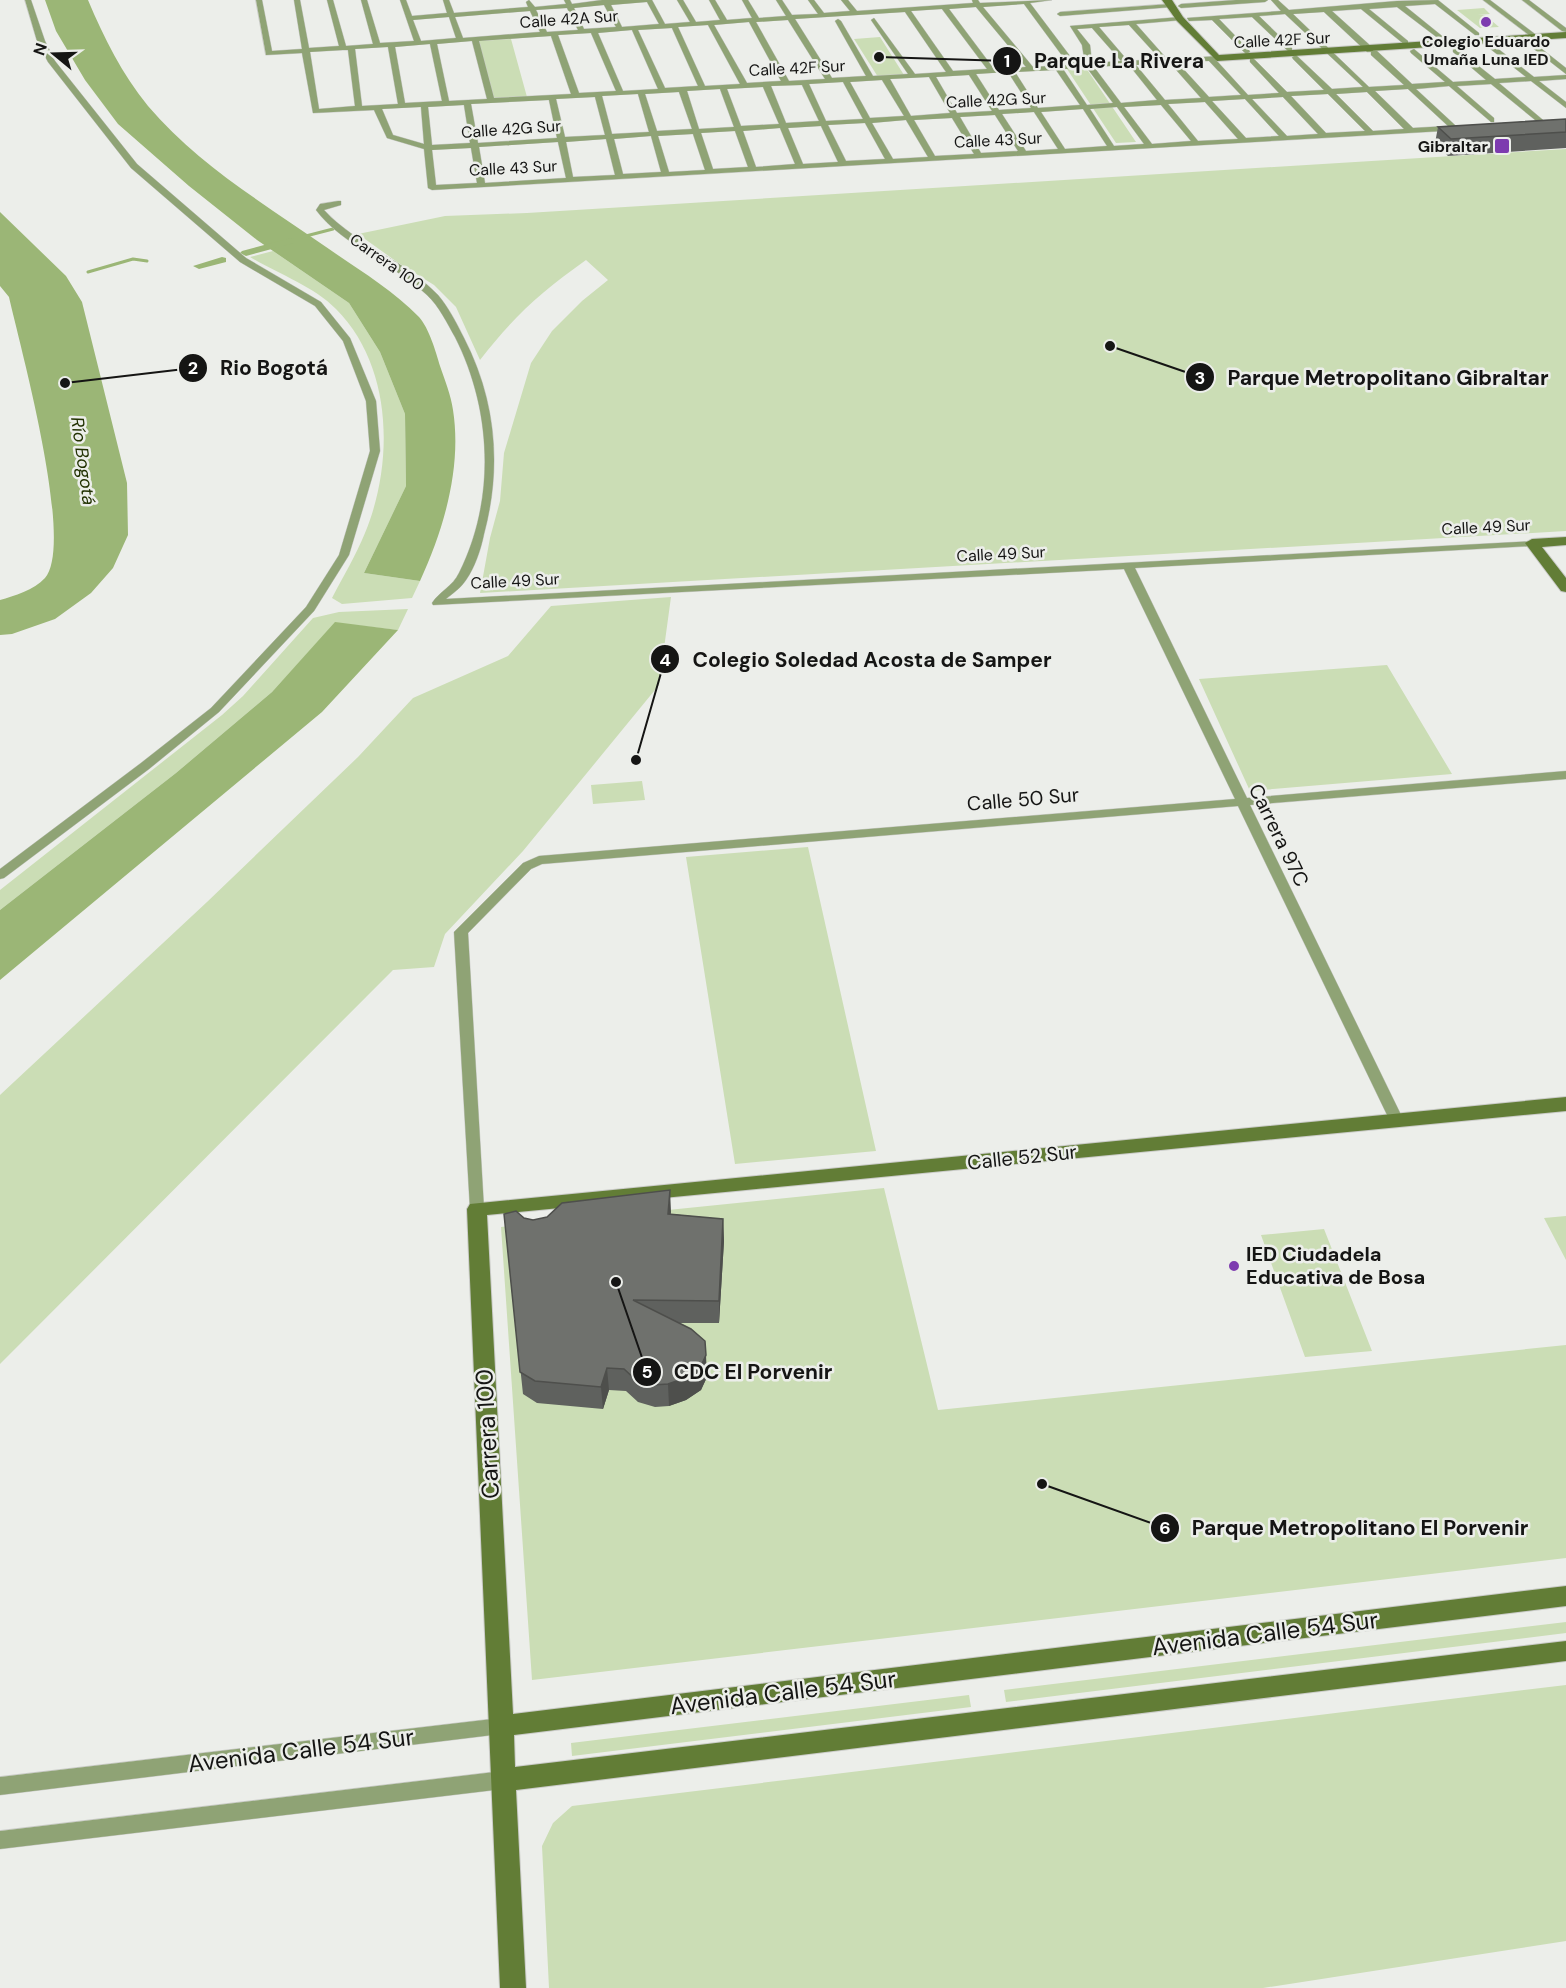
<svg xmlns="http://www.w3.org/2000/svg" width="1566" height="1988" font-family="'DM Sans',sans-serif">
<style>
.green{fill:#cbddb5}
.water{fill:#9bb676}
.lines{fill:none;stroke-linecap:round;stroke-linejoin:round}
.stream{stroke:#9bb676;stroke-width:3}
.canal{fill:#9bb676;fill-rule:evenodd}
.street-casing{stroke:#cacbc8;stroke-width:1}
.secondary-casing{stroke:#cacbc8;stroke-width:2}
.street{fill:#8fa375;fill-rule:evenodd}
.secondary{fill:#627d36;fill-rule:evenodd}
.wall{fill:#5f615e}
.shaded-wall{fill:#4e4f4c}
.building{fill:#6f716d;stroke:#4e4f4c;stroke-width:1.5}
.poi-dot{fill:#7d3baf;stroke:#eceeea;stroke-width:2}
.labels{text-anchor:middle;dominant-baseline:central;stroke-width:5;stroke-linejoin:round;paint-order:stroke}
.far-street-label{font-size:16px;fill:#151514;stroke:#eceeea}
.far-poi-label{font-size:16px;font-weight:bold;fill:#151514;stroke:#eceeea}
.far-water-label{font-size:18px;font-style:italic;fill:#213101;stroke:#eceeea}
.street-label{font-size:20px;fill:#151514;stroke:#eceeea}
.poi-label{font-size:20px;font-weight:bold;fill:#151514;stroke:#eceeea;text-anchor:start}
.near-street-label{font-size:24px;fill:#151514;stroke:#eceeea}
.leader{fill:none;stroke:#151514;stroke-width:2}
.callout-dot{fill:#151514;stroke:#eceeea;stroke-width:2}
.mark-label{font-size:18px;text-anchor:middle;font-weight:bold;fill:#fff}
.callout-label{font-size:21px;text-anchor:middle;font-weight:bold;fill:#151514;stroke:#eceeea;stroke-width:5;stroke-linejoin:round;paint-order:stroke}
</style>
<rect width="100%" height="100%" fill="#eceeea"/>
<!-- green -->
<path class="green" d="M1484,8L1490,14L1478,15H1485L1499,27L1480,28L1457,10Z
M880,37L904,75L878,77L854,39Z
M511,39L527,97L493,99L479,41Z
M1086,68L1136,142L1116,143L1067,69Z
M1566,149V531L480,593L490,538L500,501L504,453L531,363L552,331L582,301L608,280L586,260C541,292 514,316 480,360L456,307L434,285L397,262L358,234L445,216L527,213Z
M273,251L349,303L380,352L405,414L406,486L364,573L420,581L412,598L342,604L332,598C343,577 356,555 365,533C394,463 393,366 336,309C313,286 278,274 250,257Z
M671,597L659,685L523,851L445,934L434,967L393,970L0,1364V1095L207,902L358,757L413,698L508,656L551,606Z
M408,609L398,630L335,623L272,692L176,773L0,910V890L222,715L243,696L313,618L339,612Z
M1387,665L1452,774L1250,791L1199,679Z
M642,781L645,800L593,804L591,785Z
M808,847L876,1151L735,1164L686,857Z
M884,1188L938,1410L1566,1345V1558L532,1680L501,1227Z
M1566,1216V1260L1544,1218Z
M1324,1229L1372,1351L1305,1357L1261,1235Z
M1566,1622V1633L1006,1702L1004,1690Z
M1566,1685V1941L1263,1988H549L542,1846L553,1823L572,1806Z
M969,1695L971,1707L572,1756L571,1743Z"/>
<!-- water -->
<path class="water" d="M45,0H88C104,38 122,74 148,106C198,165 266,205 329,249C359,270 393,290 419,317C429,328 436,352 440,366C445,381 451,395 453,410C462,467 444,529 420,581L364,573L406,486L405,414L380,352L349,303L257,240L189,186L118,124L85,80L56,31Z
M0,212L66,276L82,302L127,483L128,535L113,568L91,593L55,619L12,634L0,635V600C14,596 34,590 45,578C75,543 20,346 9,297L0,286Z
M335,622L398,630L322,712L0,980V910L176,773L272,692Z"/>
<g class="lines">
<!-- stream -->
<path class="stream" d="M302,237L333,229
M88,272L133,259L147,261"/>
<!-- canal -->
<path class="canal" d="M290,238L294,239V243L246,256L240,253L242,251Z
M222,257L226,258V262L199,269L193,266Z"/>
<!-- street casing -->
<g class="street-casing">
<path id="street" d="M25,0H31L45,41L55,61L137,164L246,258L321,302L350,338L376,401L380,451L349,555L314,611L219,712L149,769L4,878L0,879V869L141,763L211,708L306,607L339,555L370,451L366,401L343,341L315,306L240,262L131,168L48,62L37,41Z
M256,0H262L272,51L302,49L294,0H300L309,48L339,46L327,0H333L346,46L373,44L361,0H367L380,43L414,41L400,0H406L412,16L447,13L443,0H449L454,13L528,7L526,2L529,0L535,7L566,4L564,0H570L572,4L602,0H652L665,24L690,22L677,0H683L696,22L720,20L709,0H715L727,20L752,18L742,0H748L759,18L786,16L776,0H782L792,15L818,14L808,0H814L824,13L850,11L841,0H848L857,11L973,3L972,0H978L980,3L1052,0L1030,3L1076,64H1085L1082,45L1070,26L1180,17L1182,20L1136,24L1167,59L1220,56V60H1216L1248,95L1279,93L1250,62V58H1253L1287,92L1324,90L1293,59L1292,57L1296,55L1332,89L1363,87L1285,14L1259,16L1292,48V52H1289L1252,17L1219,19L1249,50L1250,52L1246,54L1212,20L1189,21L1187,18L1281,11L1271,0H1278L1289,10L1397,1L1438,0L1479,33V35H1475L1435,4L1405,6L1447,40V42H1443L1397,7L1369,9L1408,41V45H1405L1361,9L1332,11L1373,48V51H1377L1412,84L1445,82L1411,53L1410,51L1414,49L1453,82L1486,80L1453,52V48H1456L1495,79L1526,77L1484,44V40H1487L1534,77L1566,75V79L1539,81L1566,102V108L1531,81L1499,83L1543,120L1544,122L1540,124L1491,84L1457,86L1494,118V122H1491L1449,86L1416,89L1456,126H1460V130L432,190L428,188L424,149L387,138L374,110L313,113L302,53L266,55ZM647,2L659,24L622,27L611,5ZM1024,4L1069,65L1033,67L983,7ZM604,5L616,27L584,29L574,8ZM976,7L1026,67L994,69L949,9ZM567,8L578,30L547,32L536,10ZM942,9L987,69L953,71L911,11ZM530,11L540,32L463,38L455,17ZM905,12L946,72L915,74L874,18L871,20L908,74L873,76L841,21L838,19L835,21L866,76L832,78L795,19ZM1324,12L1367,52H1371V55L1404,85L1369,87L1293,14ZM449,17L456,38L421,41L413,20ZM788,20L825,79L789,81L756,22ZM749,22L781,81L747,83L714,25ZM708,25L740,84L705,86L678,27ZM1129,25L1160,59L1128,61L1099,27ZM672,28L698,86L665,88L638,30ZM1092,28L1121,61L1092,63L1090,45L1077,29ZM632,30L658,89L623,91L598,33ZM591,33L616,91L579,93L558,35ZM551,36L571,94L494,98L479,41ZM472,41L487,99L449,101L437,44ZM430,44L442,101L405,103L395,47ZM388,47L398,104L362,106L355,49ZM343,50H348L355,106L319,109L310,52ZM1209,61L1241,95L1209,97L1177,62ZM1170,63L1201,98L1165,100L1136,65ZM1129,65L1157,100L1121,103L1094,67ZM1087,68L1113,103L1087,105L1063,69ZM1056,70L1080,105L1038,108L1015,72ZM1008,72L1031,108L999,110L976,74ZM969,75L992,111L957,113L936,77ZM929,77L950,113L911,116L890,79ZM882,80L904,116L870,118L850,82ZM843,82L863,119L826,121L809,84ZM802,85L819,121L786,123L771,86ZM763,87L779,124L741,126L727,89ZM720,89L734,127L699,129L687,91ZM1408,89L1448,126L1413,128L1375,91ZM679,92L692,129L657,131L645,94ZM1367,92L1404,129L1373,131L1336,94ZM638,94L649,132L612,134L602,96ZM1328,94L1365,131L1326,133L1291,96ZM595,97L605,135L565,137L556,99ZM1283,97L1318,134L1287,136L1252,99ZM1245,99L1279,136L1246,138L1212,101ZM549,100L557,138L478,143L471,104ZM1205,102L1238,139L1198,141L1168,104ZM464,105L470,143L432,145L428,107ZM1161,105L1191,141L1152,144L1124,107ZM421,107L424,144L393,135L382,109ZM1117,107L1144,144L1114,146L1090,109ZM1083,109L1107,146L1065,149L1041,112ZM1034,112L1058,149L1026,151L1002,114ZM995,115L1018,151L981,153L960,117ZM952,118L974,154L935,156L914,120ZM906,120L928,157L893,159L872,123ZM865,123L885,159L846,161L828,125ZM821,126L838,162L803,164L788,128ZM780,128L795,164L756,167L743,131ZM735,131L748,167L713,169L701,133ZM693,134L705,170L669,172L658,136ZM651,136L661,172L623,174L614,139ZM606,139L615,175L573,177L566,142ZM558,142L566,178L485,183L479,147ZM471,148L477,183L436,185L432,150Z
M1236,0H1268L1265,2L1181,8L1178,6L1181,4Z
M1483,0H1490L1539,37L1533,38Z
M1522,0H1529L1566,28V32L1562,31Z
M1170,4L1172,7L1060,16L1057,14L1060,12Z
M1533,42L1566,68V74L1530,46L1529,44Z
M338,201H341V205L324,210C356,245 405,260 438,295C449,308 457,324 464,338C496,400 502,467 484,534C481,549 475,567 466,580C461,588 453,593 446,599L1536,541V545L1532,546L1135,568L1247,798L1566,771V779L1250,805L1404,1121L1402,1125H1392L1390,1121L1238,806L542,864L531,869L468,933L484,1209L482,1213H472L470,1209L454,932L523,863L539,856L1235,799L1124,569L433,605L432,603C439,592 453,586 459,573C496,499 492,410 455,337C447,323 439,306 427,295C395,265 341,244 316,210L320,204Z
M501,1718L508,1720L510,1726L508,1732L501,1734L0,1795V1777Z
M503,1771L510,1774L512,1780L510,1786L503,1789L0,1849V1831Z"/>
</g>
<!-- secondary casing -->
<g class="secondary-casing">
<path id="secondary" d="M1162,0H1172L1183,17L1219,55L1566,32V38L1217,61L1177,21Z
M1566,537V545L1542,547L1566,578V592L1561,591L1525,543L1532,539Z
M1566,1097V1111L487,1215L513,1714L1566,1586V1606L514,1735L515,1767L1566,1641V1661L516,1790L526,1988H500L467,1209L470,1204Z"/>
</g>
<!-- street -->
<use href="#street" class="street"/>
<!-- secondary -->
<use href="#secondary" class="secondary"/>
</g>
<!-- wall -->
<path class="wall" d="M1566,119V148L1448,156L1435,143L1438,127Z
M504,1214L533,1220L671,1214L723,1219L724,1241L719,1323H678L707,1377L701,1390L686,1400L669,1406L655,1407L638,1402L626,1391L609,1390L603,1409L537,1403L523,1394Z"/>
<!-- shaded-wall -->
<path class="shaded-wall" d="M670,1190L671,1212L669,1236L668,1214Z
M723,1219L724,1241L719,1323V1301Z
M706,1355L707,1377L701,1390L686,1400L669,1406L668,1384Z
M607,1368L609,1390L603,1409L601,1387Z"/>
<!-- building -->
<path class="building" d="M1566,119V132L1451,139L1438,127Z
M670,1190L668,1214L723,1219L719,1301L633,1300L691,1329L705,1341L706,1355L700,1368L685,1378L668,1384L653,1385L636,1380L624,1369L607,1368L601,1387L535,1381L520,1372L504,1214L516,1211L524,1218L533,1220L547,1217L562,1203Z"/>
<!-- markers -->
<g class="poi-dot">
<circle cx="1486" cy="22" r="6"/>
<rect x="1494" y="138" width="16" height="16" rx="3"/>
<circle cx="1234" cy="1266" r="6"/>
</g>
<g class="labels">
<!-- far-street labels -->
<g class="far-street-label">
<text transform="translate(569 19) rotate(-4)">Calle 42A Sur</text>
<text transform="translate(1282 40) rotate(-3)">Calle 42F Sur</text>
<text transform="translate(797 68) rotate(-3)">Calle 42F Sur</text>
<text transform="translate(996 100) rotate(-3)">Calle 42G Sur</text>
<text transform="translate(511 129) rotate(-4)">Calle 42G Sur</text>
<text transform="translate(998 140) rotate(-3)">Calle 43 Sur</text>
<text transform="translate(513 168) rotate(-3)">Calle 43 Sur</text>
<text transform="translate(387 262) rotate(35)">Carrera 100</text>
<text transform="translate(1486 527) rotate(-3)">Calle 49 Sur</text>
<text transform="translate(1001 554) rotate(-3)">Calle 49 Sur</text>
<text transform="translate(515 581) rotate(-3)">Calle 49 Sur</text>
</g>
<!-- far-poi labels -->
<g class="far-poi-label">
<text x="1486" y="41">Colegio Eduardo<tspan x="1486" dy="18">Umaña Luna IED</tspan></text>
<text x="1488" y="146" text-anchor="end">Gibraltar</text>
</g>
<!-- far-water labels -->
<g class="far-water-label">
<text transform="translate(83 461) rotate(82)">Río Bogotá</text>
</g>
<!-- street labels -->
<g class="street-label">
<text transform="translate(1023 799) rotate(-5)">Calle 50 Sur</text>
<text transform="translate(1279 835) rotate(64)">Carrera 97C</text>
<text transform="translate(1022 1157) rotate(-6)">Calle 52 Sur</text>
</g>
<!-- poi labels -->
<g class="poi-label">
<text x="1246" y="1254">IED Ciudadela<tspan x="1246" dy="23">Educativa de Bosa</tspan></text>
</g>
<!-- near-street labels -->
<g class="near-street-label">
<text transform="translate(487 1434) rotate(-93)">Carrera 100</text>
<text transform="translate(1265 1633) rotate(-7)">Avenida Calle 54 Sur</text>
<text transform="translate(783 1692) rotate(-7)">Avenida Calle 54 Sur</text>
<text transform="translate(301 1750) rotate(-7)">Avenida Calle 54 Sur</text>
</g>
</g>
<!-- callouts -->
<path class="leader" d="M879 57L1007 61M65 383L193 368M1110 346L1200 377M636 760L665 659M616 1282L647 1372M1042 1484L1165 1528"/>
<g class="callout-dot">
<circle cx="879" cy="57" r="6"/>
<circle cx="65" cy="383" r="6"/>
<circle cx="1110" cy="346" r="6"/>
<circle cx="636" cy="760" r="6"/>
<circle cx="616" cy="1282" r="6"/>
<circle cx="1042" cy="1484" r="6"/>
<circle cx="1007" cy="61" r="15"/>
<circle cx="193" cy="368" r="15"/>
<circle cx="1200" cy="377" r="15"/>
<circle cx="665" cy="659" r="15"/>
<circle cx="647" cy="1372" r="15"/>
<circle cx="1165" cy="1528" r="15"/>
</g>
<g class="mark-label">
<text x="1007" y="67">1</text>
<text x="193" y="374">2</text>
<text x="1200" y="384">3</text>
<text x="665" y="666">4</text>
<text x="647" y="1378">5</text>
<text x="1165" y="1534">6</text>
</g>
<g class="callout-label">
<text x="1119" y="68">Parque La Rivera</text>
<text x="274" y="375">Rio Bogotá</text>
<text x="1388" y="385">Parque Metropolitano Gibraltar</text>
<text x="872" y="667">Colegio Soledad Acosta de Samper</text>
<text x="753" y="1379">CDC El Porvenir</text>
<text x="1360" y="1535">Parque Metropolitano El Porvenir</text>
</g>
<!-- north arrow -->
<g transform="translate(54 54) rotate(289)" stroke="#eceeea" stroke-width="4.5" paint-order="stroke">
<path d="M0-4.5L10 22L0 15L-10 22Z" fill="#151514"/>
<text y="-9" font-size="16" font-weight="bold" text-anchor="middle" fill="#151514">N</text>
</g>
</svg>
